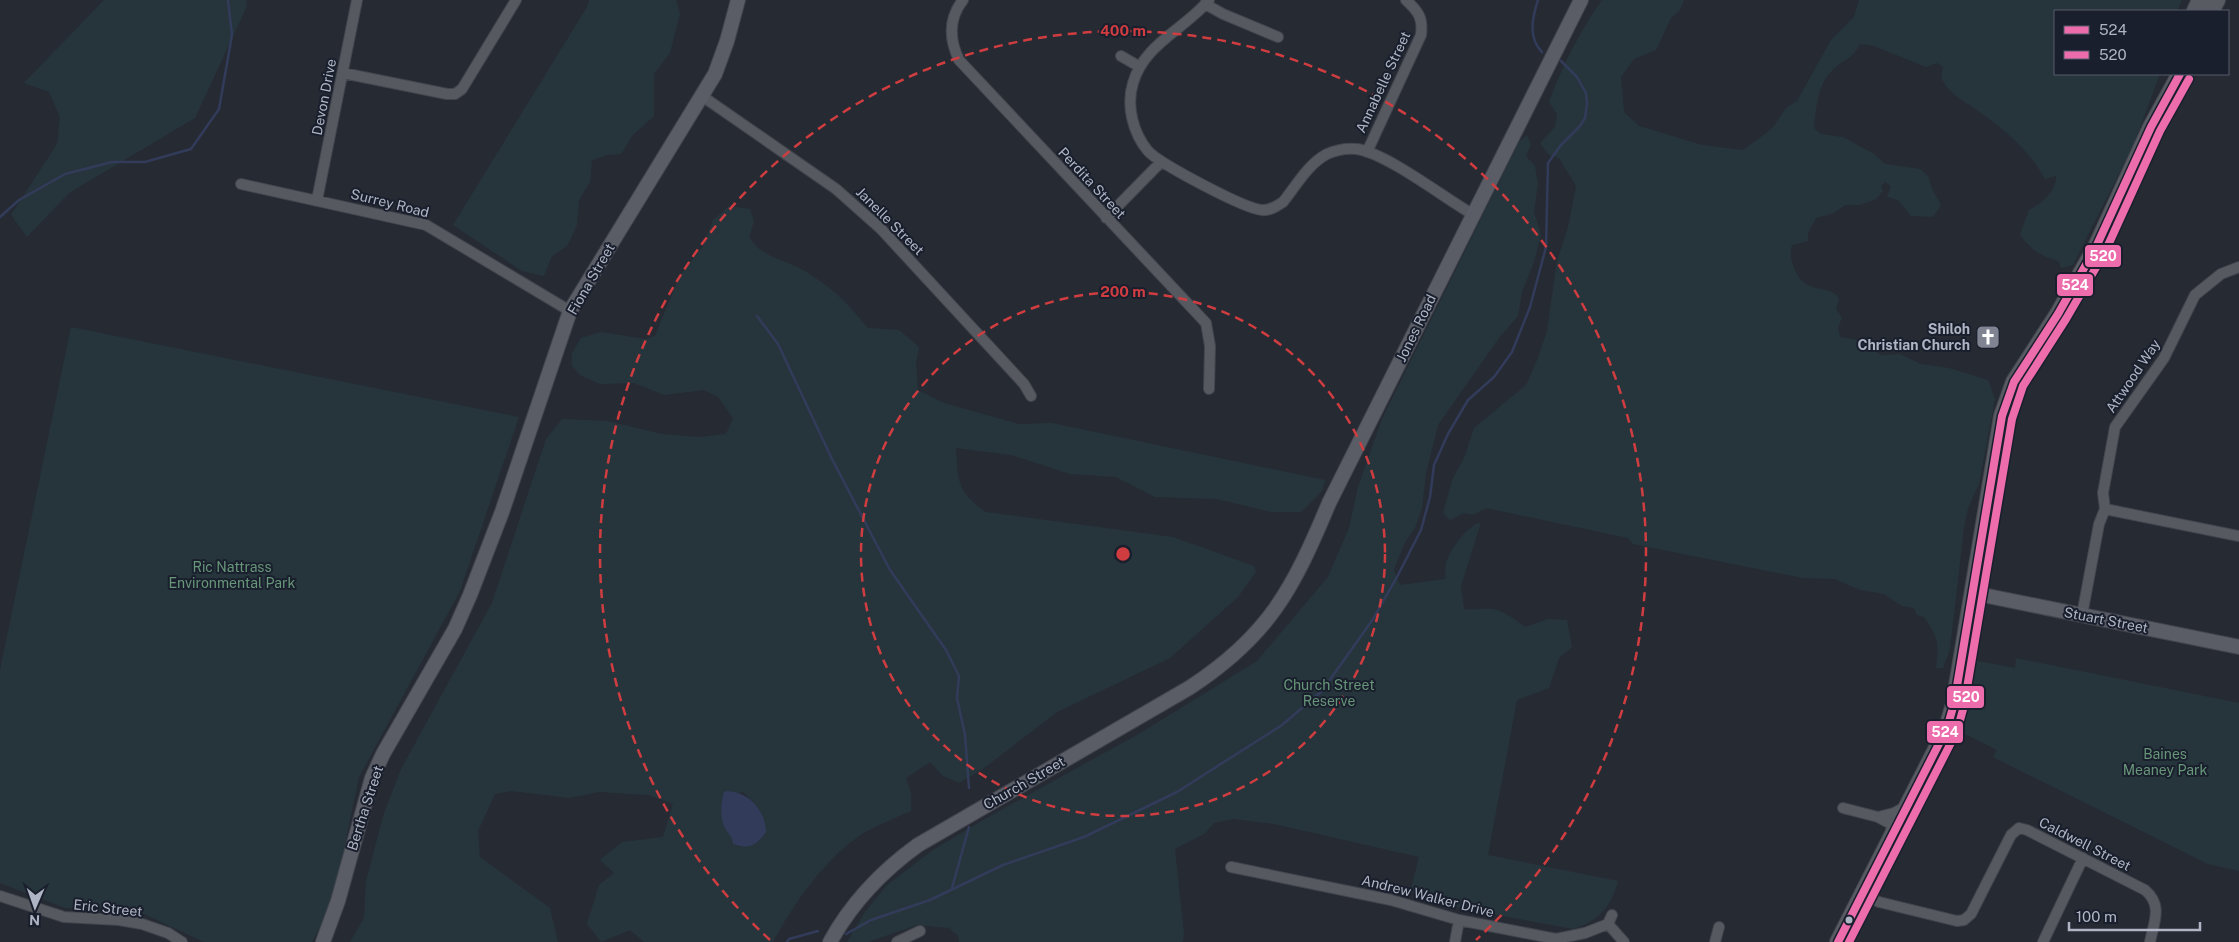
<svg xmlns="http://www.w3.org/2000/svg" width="2239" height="942" font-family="'Public Sans',sans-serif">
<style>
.green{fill:#26353c;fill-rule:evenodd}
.water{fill:#323c5a}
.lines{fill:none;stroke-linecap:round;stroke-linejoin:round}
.stream{stroke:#323c5a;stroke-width:2.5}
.street-casing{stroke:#42454d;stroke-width:12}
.secondary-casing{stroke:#42454d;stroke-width:16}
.primary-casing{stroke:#444750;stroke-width:18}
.street{stroke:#575961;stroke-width:10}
.secondary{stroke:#5a5d66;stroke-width:14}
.primary{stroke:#595b63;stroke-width:16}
.bus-1-casing{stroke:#1a1f2d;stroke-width:11}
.bus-2-casing{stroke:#1a1f2d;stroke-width:11}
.bus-1{stroke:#ec6cac;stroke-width:8}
.bus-2{stroke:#ec6cac;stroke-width:8}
.ring{fill:none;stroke:#d03d40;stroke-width:2.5;stroke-dasharray:9 6}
.bus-dot{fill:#b0b5c5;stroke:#1a1f2d;stroke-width:2}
.labels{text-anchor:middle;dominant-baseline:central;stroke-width:4;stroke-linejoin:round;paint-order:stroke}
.street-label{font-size:14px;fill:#b0b5c5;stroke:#1a1f2d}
.poi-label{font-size:14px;font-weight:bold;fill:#b0b5c5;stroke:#1a1f2d;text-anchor:end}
.park-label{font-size:14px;fill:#679679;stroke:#1a1f2d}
.centre{fill:#d03d40;stroke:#1a1f2d;stroke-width:2.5}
.ring-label{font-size:15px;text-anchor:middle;font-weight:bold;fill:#d03d40;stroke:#1a1f2d;stroke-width:4;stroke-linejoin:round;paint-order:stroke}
.line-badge{stroke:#1a1f2d;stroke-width:2}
.badge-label{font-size:14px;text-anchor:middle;font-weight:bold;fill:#fff}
</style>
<rect width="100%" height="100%" fill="#262a33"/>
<!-- green -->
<path class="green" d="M104,0H246L247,6L195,118L69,193L27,237L11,215L57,144L60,117L49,92L24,83Z
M589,0H676L680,14L670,53L654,74V116L632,136L621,154L607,155L592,160L590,182L579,200L577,225L567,246L552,256L544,276L522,271L453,225L587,7Z
M1602,0H1684L1680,10L1671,18L1656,50L1634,59L1621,77L1624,112L1639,126L1702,145L1743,150L1764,135L1774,126L1786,108L1797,101L1831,40L1854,17L1859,0H2182L2177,11H2055V74H2160L2133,146L2073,265L2061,268L2059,261C2042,257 2029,249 2020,234L2029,210C2041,204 2057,191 2056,176L2045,179C2030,151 2006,131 1981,113C1964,100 1952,97 1941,78L1943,67L1937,63L1926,67L1874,46L1860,44C1853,60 1840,60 1830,73C1817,87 1816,110 1814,128L1821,134L1843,137L1874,154L1885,164L1920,169L1929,177L1931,187L1941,205L1933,217L1911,216L1898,200L1887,197L1891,186L1885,182L1881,186L1883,191L1876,199L1859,205H1845L1834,213L1816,218L1808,233V241L1792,245C1790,253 1790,257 1793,265C1804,298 1827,282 1839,298L1836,309L1842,318L1838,328L1840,337L1858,340L1881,355L1900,354L1921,364L1949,368L1988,380L1995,399L1979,484L1968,508L1964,527L1950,649L1943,668H1936C1939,642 1939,639 1924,617L1917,615L1914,608L1902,606L1884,594L1860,590L1835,579L1803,578L1633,544L1628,538L1486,508L1473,515L1464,513L1450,520L1443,513L1453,478L1465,456L1474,428L1526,385L1537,360L1547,331L1557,261L1568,227L1576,186L1559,158L1549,155L1540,143L1555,127L1557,114L1549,102C1562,66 1580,31 1602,0Z
M1527,135L1531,145L1526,156L1535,166L1538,184L1534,212L1541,235L1534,262L1522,292L1518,316L1499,338L1438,425L1426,473L1422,508L1415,528L1404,544L1394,570L1400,585L1445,579C1446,574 1445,568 1446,563C1450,549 1467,526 1481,522L1461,586L1464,609C1474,611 1483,607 1493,609C1504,611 1516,620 1525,627L1548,619L1567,620L1572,647L1559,658L1549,688L1517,700L1488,855L1618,881C1611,907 1599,921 1573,929L1460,908L1410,892L1419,857L1274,824L1233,819L1214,823L1204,834L1175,849L1184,934L1183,942H959L958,936L949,928L917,925L868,942H847L865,912L887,885L933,850L985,819L1142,732L1257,661L1328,577L1349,528L1358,487L1382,419L1507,166L1520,141Z
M729,206L750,209L754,222L749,237C762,259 787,259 808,273C835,290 847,303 868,328L899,330L919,347L916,364L918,390L944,403L1019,424L1052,423L1325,480L1322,491L1301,512H1271L1217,499L1155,497L1116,477L1070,474L1011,455L956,448C958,481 957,492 986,512L1173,537L1254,566L1256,572L1238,597L1170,658L1057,712L983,769L959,783L943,776L930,762L906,778L911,793V811C897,817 882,823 869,830C830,851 793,904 773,942H644L630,930L601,942L587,924L599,885L614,873L600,860L622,842L663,837L673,804L648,795L599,792L569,798L512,791L495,794L478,831L480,857L550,908L558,942H350L364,918L366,881L384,813L401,769L492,603L546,439L562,419L607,421L662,434L701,437L726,434L733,418L718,397L704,390L664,395L634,383L600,384L580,375L572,366V353L581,338L601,332L645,339L655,336L679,277L703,246L713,220ZM743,792L760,810L740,847L734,844C733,835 725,831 723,822C721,814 722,807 722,798Z
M71,327L519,417L460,591L359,777L332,906L312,942H204L142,913L65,908L0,883V670Z
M2016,658L2239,703V871L2208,864L1993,757L1997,750L1963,733L1977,661L2015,668Z"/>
<!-- water -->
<path class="water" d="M728,791C750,793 765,810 766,832C757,845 749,850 733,844C733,835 725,832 723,823C720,814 721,802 724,792Z"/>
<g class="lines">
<!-- stream -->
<path class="stream" d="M1538,0C1532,18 1528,38 1542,52
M0,217L19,200L65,174L112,162H145L191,149L219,109L232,35L228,0
M757,316L778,344L832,459L890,570L946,650L959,676L957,698L965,735L969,788
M952,888L969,827
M846,934L871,920L930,900L1003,865L1084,837L1177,792L1282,725L1322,691L1373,619L1398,575L1421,530L1430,497L1434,465L1448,434L1468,400L1494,377L1512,352L1530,307L1546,247L1548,163L1561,145L1580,126L1585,118L1587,104L1586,93L1577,77L1561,61
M787,942L789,939L818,931"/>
<!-- street casing -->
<g class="street-casing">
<path id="street" d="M963,0C948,19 949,39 959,60L1206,323L1210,346L1209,389
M1209,0C1185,29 1144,44 1133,83C1126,106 1133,133 1148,151C1160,164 1245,209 1262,210C1270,211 1277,206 1283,202C1296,186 1308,164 1327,154C1336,150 1347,148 1357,149C1388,154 1444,198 1474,215
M1205,4L1223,14L1278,37
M1121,56L1140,67
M343,73L447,94H455L462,89L516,0
M702,96L836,189L881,229L1024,384L1031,396
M1367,152L1421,35C1423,18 1419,12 1406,0
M241,184L426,225L570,311
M317,200L357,0
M1106,218L1161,162
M2105,509L2239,536
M2082,615L2099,524L2105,509L2103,493L2115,427L2164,358L2195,295L2221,274L2239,267
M1843,808L1878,817
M1892,835L1891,824L1878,817L1894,813L1907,806
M1231,867L1391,900L1459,920L1556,939L1585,933L1608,924L1612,915
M1862,894L1879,902L1957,921L1964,920L1971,914L2011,835L2019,828L2027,830L2145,890C2163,905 2154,922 2150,942
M0,896L64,917L119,920L142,924L168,933L182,942
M1608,924L1624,942
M897,942L920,931
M1455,942L1459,920
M1715,942L1719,927
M2043,942L2083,858"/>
</g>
<!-- secondary casing -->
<g class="secondary-casing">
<path id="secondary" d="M1973,593L2239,647
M323,942L338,901L372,778L383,754L455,629L470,595L502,512L570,311L715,74L727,41L738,0
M830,942C852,902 882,871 918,845L1189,688C1269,636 1293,589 1329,503L1581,0"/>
</g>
<!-- primary casing -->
<g class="primary-casing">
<path id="primary" d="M2195,11L2200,0
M2211,11L2217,0
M1838,942L1947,728L1954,704L2002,416L2014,382L2058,314L2096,247L2151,127L2180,74"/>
</g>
<!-- street -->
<use href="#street" class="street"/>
<!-- secondary -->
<use href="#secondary" class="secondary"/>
<!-- primary -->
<use href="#primary" class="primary"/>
<!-- bus-1 casing -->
<g class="bus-1-casing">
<path id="bus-1" d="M1838,942L1947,728L1954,704L2002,416L2014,382L2058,314L2096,247L2151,127L2180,74"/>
</g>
<!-- bus-2 casing -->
<g class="bus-2-casing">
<path id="bus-2" d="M1849,942L1957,731L1964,706L2012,419L2023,386L2066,319L2105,252L2160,131L2189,79"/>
</g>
<!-- bus-1 -->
<use href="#bus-1" class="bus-1"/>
<!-- bus-2 -->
<use href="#bus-2" class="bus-2"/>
</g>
<!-- distance rings -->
<g class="ring">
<circle cx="1123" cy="554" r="262"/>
<path d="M770 940A523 523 0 1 1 1476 940"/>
</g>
<!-- icons -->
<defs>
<g id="church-square" transform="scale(1.25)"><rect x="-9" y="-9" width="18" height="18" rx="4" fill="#808492" stroke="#1a1f2d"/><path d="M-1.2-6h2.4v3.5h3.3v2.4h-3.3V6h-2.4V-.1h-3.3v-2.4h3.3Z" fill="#fff"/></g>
</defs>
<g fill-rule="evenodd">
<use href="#church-square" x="1988" y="337"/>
</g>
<!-- markers -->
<circle class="bus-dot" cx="1849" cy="920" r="4.5"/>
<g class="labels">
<!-- street labels -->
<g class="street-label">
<text transform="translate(1383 82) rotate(-65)">Annabelle Street</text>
<text transform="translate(324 97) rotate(-79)">Devon Drive</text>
<text transform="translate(1092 183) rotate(47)">Perdita Street</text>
<text transform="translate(390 203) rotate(14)">Surrey Road</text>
<text transform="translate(890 221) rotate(45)">Janelle Street</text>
<text transform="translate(591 279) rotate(-60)">Fiona Street</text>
<text transform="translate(1416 328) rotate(-64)">Jones Road</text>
<text transform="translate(2133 376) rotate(-56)">Attwood Way</text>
<text transform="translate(2106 620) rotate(11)">Stuart Street</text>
<text transform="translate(1024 783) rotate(-30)">Church Street</text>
<text transform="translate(365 808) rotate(-72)">Bertha Street</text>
<text transform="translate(2085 844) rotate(27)">Caldwell Street</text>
<text transform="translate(1428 896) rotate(14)">Andrew Walker Drive</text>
<text transform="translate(108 908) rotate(6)">Eric Street</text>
</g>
<!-- poi labels -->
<g class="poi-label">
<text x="1970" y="329">Shiloh<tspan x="1970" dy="16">Christian Church</tspan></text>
</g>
<!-- park labels -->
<g class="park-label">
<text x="232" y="567">Ric Nattrass<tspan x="232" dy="16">Environmental Park</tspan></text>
<text x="1329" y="685">Church Street<tspan x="1329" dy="16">Reserve</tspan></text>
<text x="2165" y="754">Baines<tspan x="2165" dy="16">Meaney Park</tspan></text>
</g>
</g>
<circle cx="1123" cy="554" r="8" class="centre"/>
<g class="ring-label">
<text x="1123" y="36">400 m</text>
<text x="1123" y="297">200 m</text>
</g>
<g class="line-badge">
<rect x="2084" y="244" width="38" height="24" rx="5" fill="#ec6cac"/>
<rect x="2056" y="273" width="38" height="24" rx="5" fill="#ec6cac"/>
<rect x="1946" y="685" width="39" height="24" rx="5" fill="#ec6cac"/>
<rect x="1926" y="720" width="38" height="24" rx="5" fill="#ec6cac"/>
</g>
<g class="badge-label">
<text x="2103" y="261">520</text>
<text x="2075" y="290">524</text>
<text x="1966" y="702">520</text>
<text x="1945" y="737">524</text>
</g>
<!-- legend -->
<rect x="2054" y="10" width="175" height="65" fill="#1a1f2d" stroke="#565b6a"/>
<rect x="2064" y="26" width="25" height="8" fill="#ec6cac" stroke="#565b6a"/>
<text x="2099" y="35" font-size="15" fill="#b0b5c5">524</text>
<rect x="2064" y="51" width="25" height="8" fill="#ec6cac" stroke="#565b6a"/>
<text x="2099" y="60" font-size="15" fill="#b0b5c5">520</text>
<!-- north arrow -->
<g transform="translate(35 907) rotate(182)" stroke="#1a1f2d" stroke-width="4" paint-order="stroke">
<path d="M0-4L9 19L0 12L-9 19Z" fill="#b0b5c5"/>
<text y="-8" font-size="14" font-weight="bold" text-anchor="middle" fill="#b0b5c5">N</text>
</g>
<!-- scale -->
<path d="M2069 922v8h131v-8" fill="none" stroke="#b0b5c5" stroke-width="2.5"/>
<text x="2076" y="922" font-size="15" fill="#b0b5c5" stroke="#1a1f2d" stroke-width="4" paint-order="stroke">100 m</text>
</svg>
